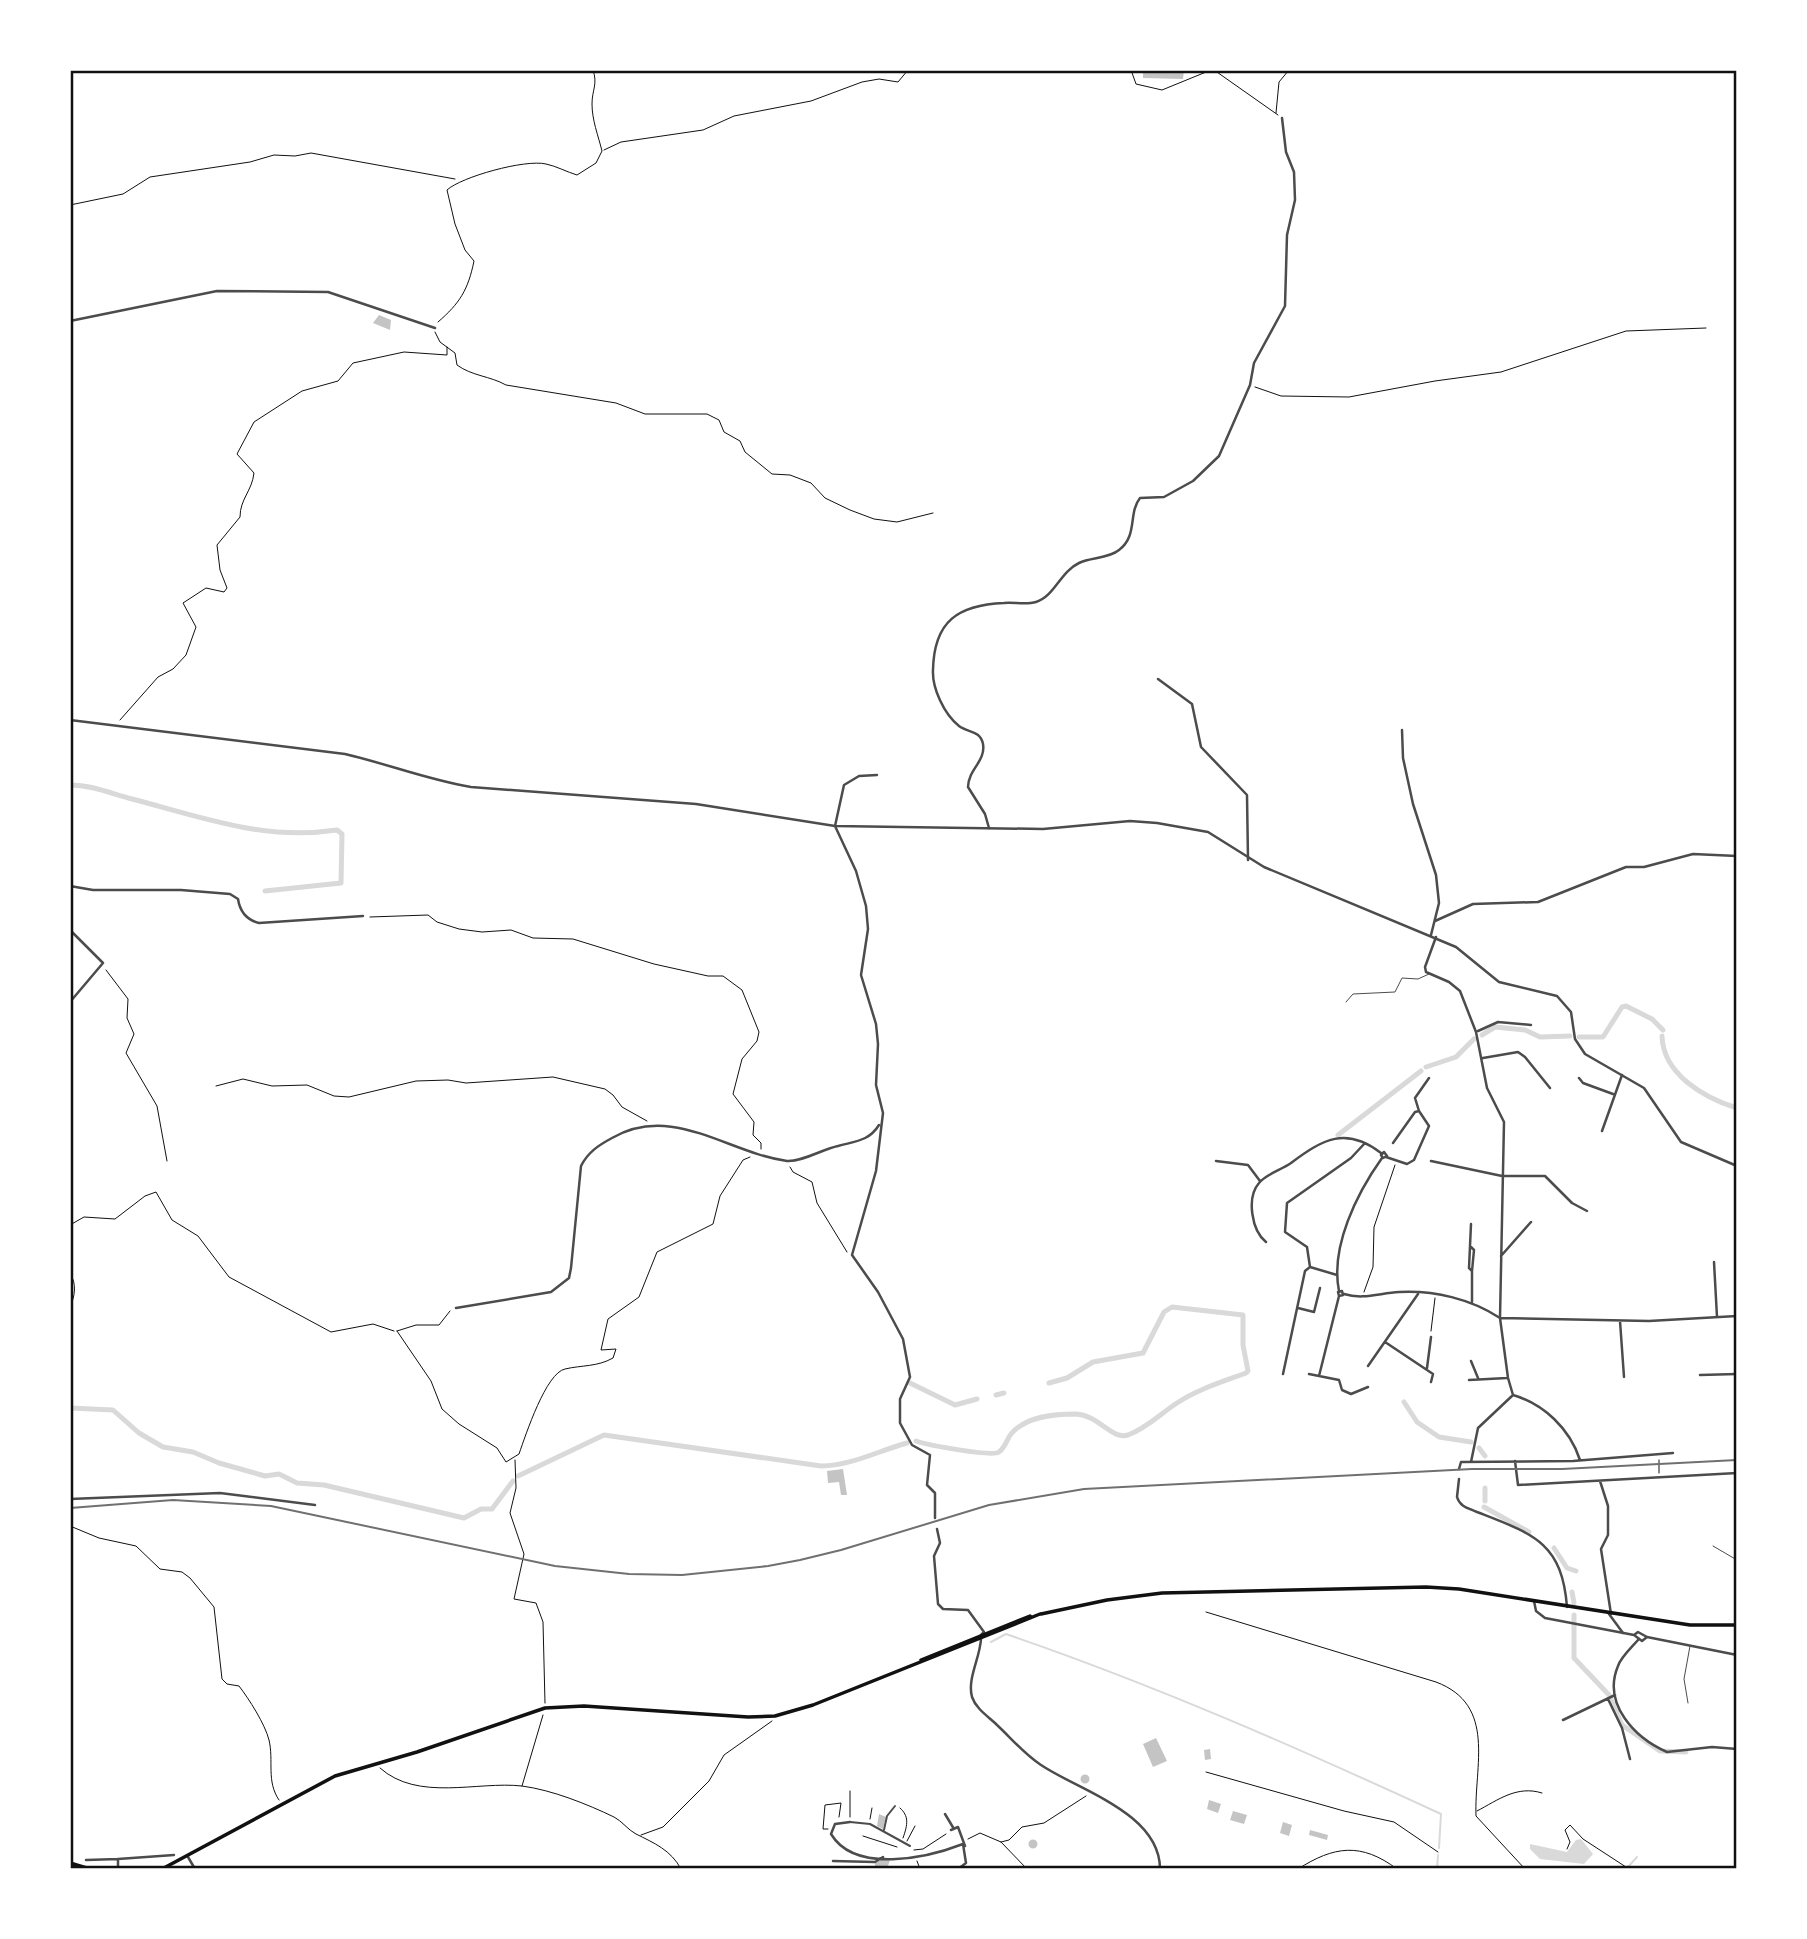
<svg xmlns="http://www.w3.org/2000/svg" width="1807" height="1939" font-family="Roboto,sans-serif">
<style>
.water{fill:#d9d9d9}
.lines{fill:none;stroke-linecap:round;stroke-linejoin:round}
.stream{stroke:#d9d9d9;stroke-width:2}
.canal{stroke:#d9d9d9;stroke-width:5}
.building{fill:#c4c4c4}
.path{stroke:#111;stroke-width:1}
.service{stroke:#4c4c4c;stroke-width:1}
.pedestrian{stroke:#4c4c4c;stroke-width:2}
.minor{stroke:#4c4c4c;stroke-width:2.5}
.tertiary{stroke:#4c4c4c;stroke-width:2.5}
.primary{stroke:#111;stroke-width:3.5}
.rail{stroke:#707070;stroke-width:2}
.neatline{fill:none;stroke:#111;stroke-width:2.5}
</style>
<rect width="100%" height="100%" fill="#fff"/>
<!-- water -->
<path class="water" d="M1581,1839L1593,1854L1584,1864L1540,1859L1530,1849V1844L1567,1852L1576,1840Z"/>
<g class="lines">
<!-- stream -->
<path class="stream" d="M991,1642L1006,1634C1155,1685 1298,1748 1441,1814L1439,1848
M1437,1869L1438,1855
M1626,1869L1637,1857"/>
<!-- canal -->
<path class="canal" d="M70,785C92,785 112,794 132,799C202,817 263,841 337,830L342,834L341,883L265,891
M1482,1035L1495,1027L1525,1030L1540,1037L1570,1036
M1662,1036C1663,1074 1704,1098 1737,1108
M1579,1037H1603L1622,1007L1626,1006L1652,1019L1663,1030
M1426,1067L1456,1057L1474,1039
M1338,1135L1421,1071
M910,1383L955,1405L977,1399
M996,1395L1004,1393
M1404,1402L1417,1422L1439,1437L1471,1442
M70,1408L113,1410L139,1433L163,1447L193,1452L219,1463L265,1476L279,1474L297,1483L324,1485L464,1518L481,1509H492L513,1481
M916,1441C927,1445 992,1457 999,1452C1005,1448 1007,1439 1011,1434C1026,1416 1055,1414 1076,1414C1099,1415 1111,1440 1128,1435C1147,1428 1160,1414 1177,1403C1198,1389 1222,1382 1246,1373L1248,1371L1243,1345V1315L1172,1307L1164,1312L1143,1353L1093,1362L1067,1378L1049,1383
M1479,1448L1485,1456
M518,1476L604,1435L821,1466C850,1466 878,1451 907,1443
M1485,1501V1488
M1484,1507L1529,1532
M1554,1548L1567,1568L1576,1571
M1572,1592L1574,1603
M1574,1615V1658L1609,1695L1622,1725L1660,1751L1686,1752"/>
</g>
<!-- building -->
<path class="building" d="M1143,70H1184L1183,79L1143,78Z
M379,315L391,320L390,330L373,323Z
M843,1469L847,1495H841L839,1482L828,1483L827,1471Z
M1156,1738L1167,1761L1153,1767L1143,1744Z
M1210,1749L1211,1759L1205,1760L1204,1750Z
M1080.5 1779a4.5 4.5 0 1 1 9 0a4.5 4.5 0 1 1-9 0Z
M1209,1800L1221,1804L1218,1813L1207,1809Z
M1233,1811L1247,1815L1244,1824L1230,1820Z
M879,1814L886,1817L883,1829L877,1826Z
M1283,1822L1292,1825L1289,1836L1280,1833Z
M1310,1830L1328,1835L1327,1840L1309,1835Z
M1028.5 1844a4.5 4.5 0 1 1 9 0a4.5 4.5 0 1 1-9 0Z
M881,1860H890L887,1869H875V1863Z"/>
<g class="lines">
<!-- path -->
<path class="path" d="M1062,70H1090
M1131,70L1136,84L1162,90L1211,70
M1214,70L1278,115
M1276,113L1279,82L1289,70
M604,150L621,142L703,130L734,116L811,101L862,82L879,79L898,82L908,70
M70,205L123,194L150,177L250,162L274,155L295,156L311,153L455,179
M438,322C460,303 468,290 474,261L465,250L455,224L447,190C461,177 525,159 546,164C556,166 567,172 577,175L596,163L602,151C598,135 592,120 592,104C592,90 598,84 593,70
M435,332L440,342L455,353L457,365C472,376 490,376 506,385L616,403L645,414H707L719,420L724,432L740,441L745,452L772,474L790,475L811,483L825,498L850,510L874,519L897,522L933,513
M1255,387L1281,396L1349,397L1435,381L1501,372L1626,331L1706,328
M120,720L158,677L173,669L186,655L196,627L183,603L206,588L224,592L227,588L220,570L217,545L240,517C240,499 252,491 254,473L237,454L254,422L302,391L338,381L353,363L404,352L447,355V347
M370,917L428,915L437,922L459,929L482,932L511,930L533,938L573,939L654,964L708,976H723L742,990L759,1032L757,1041L742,1059L733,1094L754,1122L753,1135L761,1143V1149
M106,970L128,999L127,1018L134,1034L126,1053L157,1106L167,1161
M216,1086L243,1079L272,1086L307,1085L334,1096L349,1097L416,1081L448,1080L466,1083L553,1077L605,1089L613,1095L622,1107L647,1121
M790,1167L793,1172L812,1182L817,1203L847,1252
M70,1225L84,1217L115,1219L145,1196L156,1192L172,1220L198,1236L229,1277L331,1332L373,1324L394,1331
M70,1274C77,1282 75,1298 70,1306
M1364,1292L1373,1267L1374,1227L1395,1165
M397,1331L431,1381L442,1409L459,1424L497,1448L506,1462L519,1454C526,1434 546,1373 565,1369C582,1365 597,1367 613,1358L616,1349L601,1350L608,1319L639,1297L657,1252L713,1224L720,1196L743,1160L750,1157
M397,1331L416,1325H439L450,1311
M1431,1331L1435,1298
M515,1460L516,1488L510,1513L524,1554L514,1599L536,1603L543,1622L545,1703
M1659,1460V1473
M70,1526L99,1538L136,1546L160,1569L182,1572L190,1578L214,1607L222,1679L227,1684L239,1686C249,1699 265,1724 269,1740C274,1761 266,1781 279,1800
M1206,1612L1436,1682C1497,1705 1474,1766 1476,1816L1525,1869
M380,1768C418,1802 477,1781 522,1786C552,1790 587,1804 614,1817C622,1821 628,1830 636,1834C654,1843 671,1850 681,1869
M1206,1772L1344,1811L1394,1822L1438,1852
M522,1786L543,1715
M850,1791V1817
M900,1808C909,1816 908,1824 903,1838
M1477,1811C1498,1800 1517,1785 1542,1793
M870,1819L872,1808
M828,1829H823L825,1805L841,1803L839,1817
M641,1835L663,1827L709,1781L724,1755L772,1721
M863,1836L897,1847
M968,1839L980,1833L1001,1842L1027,1869
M907,1841L915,1826
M1001,1842L1009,1840L1022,1827L1044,1823L1086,1796
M1567,1849L1570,1842L1565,1830L1570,1825L1583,1839L1629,1869
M914,1850L923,1849L946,1834
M917,1861L920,1869
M1298,1869C1334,1846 1361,1842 1397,1869"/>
<!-- service -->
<path class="service" d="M1346,1002L1353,994L1395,992L1402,978L1418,979L1429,974
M1713,1546L1737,1560
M1688,1703L1684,1679L1690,1646"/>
<!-- pedestrian -->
<path class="pedestrian" d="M850,1822L870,1824L910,1846
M884,1830L887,1816L895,1806"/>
<!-- minor -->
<path class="minor" d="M70,321L217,291L328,292L435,328
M1158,679L1192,704L1201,747L1247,795L1248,860
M1402,730L1403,758L1413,804L1436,875L1439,903L1431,935
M877,775L859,776L844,785L835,826L856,871L866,906L868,929L861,975L876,1024L878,1044L876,1085L883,1113L876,1171L852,1255L878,1292L903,1339L910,1377L900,1399V1423L912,1445L930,1455L927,1485L935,1493V1518
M989,828L985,814L968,787C968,770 986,761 983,744C980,730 968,733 959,726C944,714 932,688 933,670C934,621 958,605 1004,603C1014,602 1026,605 1036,602C1055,596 1060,572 1079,563C1091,557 1108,559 1119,550C1138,536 1128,513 1140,498L1164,497L1193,481L1219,456L1250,385L1254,363L1285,306L1287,235L1295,200L1294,172L1286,152L1282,118
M70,886L93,890H181L230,894L238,899C240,912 247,920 259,923L363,916
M1435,921L1473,904L1538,902L1626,867H1644L1693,854L1737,856
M70,930L103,963L70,1002
M1436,937L1425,967L1426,972L1449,982L1460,991L1476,1032L1487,1088L1504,1122L1500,1318L1508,1378L1513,1395
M1478,1031L1498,1022L1531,1025
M1483,1058L1518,1052L1525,1057L1550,1088
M1579,1078L1583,1083L1613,1094
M1602,1131L1622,1075
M1393,1143L1415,1112L1419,1111L1415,1098L1429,1078
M1384,1152L1387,1156L1383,1158L1381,1155Z
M1386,1157L1407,1164L1414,1160L1429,1126L1419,1111
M1216,1161L1248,1165L1260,1181
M1431,1161L1502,1176H1545L1572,1203L1587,1211
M1471,1224L1469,1268L1472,1271V1302
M1266,1242C1252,1231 1246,1198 1259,1183C1266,1174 1281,1170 1291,1163C1323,1139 1346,1126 1381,1153
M1471,1247L1474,1250L1472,1271
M1501,1256L1531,1222
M1714,1262L1717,1317
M1310,1267L1307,1247L1285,1232L1287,1203L1351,1158L1365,1143
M1339,1291C1330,1247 1357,1193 1382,1158
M1342,1291L1343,1295L1339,1296L1338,1292Z
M1344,1294C1363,1300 1380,1293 1399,1292C1434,1290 1471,1299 1500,1318
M456,1308L551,1292L569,1278L571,1268L581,1166C588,1152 599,1145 612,1138C672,1103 728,1153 787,1161C802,1162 823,1149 838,1146C856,1141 869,1141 879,1125
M1298,1308L1314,1312L1320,1288
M1500,1318L1649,1321L1737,1316
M1620,1321L1624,1377
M1385,1342L1433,1374L1431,1382
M1471,1361L1478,1378
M1368,1366L1418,1294
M1427,1368L1431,1337
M1283,1374L1305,1271L1310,1267L1337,1275
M1309,1374L1339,1380L1342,1390L1351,1394L1368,1387
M1700,1375L1737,1374
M1319,1376L1339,1296
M1469,1380L1507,1378
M1513,1395C1544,1404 1570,1429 1580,1460
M1515,1461L1518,1485L1737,1473
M1471,1462L1478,1428L1513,1395
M1459,1469L1461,1462L1573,1461L1673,1453
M1459,1479L1457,1497C1460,1507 1468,1508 1477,1512C1533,1534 1562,1542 1567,1607
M1600,1481L1608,1506V1535L1601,1549L1611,1614
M70,1499L220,1493L315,1505
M937,1529L940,1543L934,1556L938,1604L943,1609L968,1610L984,1632L981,1635
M1609,1614L1623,1633
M1638,1640C1632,1647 1621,1657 1618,1666C1602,1704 1635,1738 1667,1752L1712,1747L1737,1749
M1608,1699L1622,1728L1630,1759
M1563,1720L1615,1695
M945,1814L954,1829
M850,1822L835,1824L831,1834C855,1874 927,1858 963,1844L966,1863L958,1869
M951,1830L958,1827L965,1846
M118,1859L174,1855
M86,1860L118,1859V1867
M833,1861L875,1862L883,1857"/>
<!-- tertiary -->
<path class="tertiary" d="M70,720L345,754C388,764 428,780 471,787L696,804L835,826L1043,829L1130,821L1157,823L1208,832L1264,867L1456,947L1499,982L1557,996L1571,1012L1575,1039L1585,1054L1644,1088L1681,1142L1737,1166
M1534,1601L1536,1611L1545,1618L1634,1635
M1634,1635L1638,1632L1647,1637L1737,1655
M1634,1635L1642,1641L1647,1637
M981,1639C980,1658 967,1679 972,1697C976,1709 989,1717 997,1725C1011,1738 1024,1754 1041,1765C1078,1790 1160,1813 1160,1869
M188,1857L195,1869"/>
<!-- primary -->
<path class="primary" d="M1041,1614L1107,1600L1162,1593L1426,1587L1459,1589L1690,1625H1737
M921,1660L1030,1616
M70,1863L90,1869
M70,1865L79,1869
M162,1869L335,1776L417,1752L545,1708L584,1706L748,1717L775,1716L813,1705L1040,1614"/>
<!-- rail -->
<path class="rail" d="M70,1508L173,1500L271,1506L555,1566L629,1574L682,1575L768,1566L800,1560L841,1550L989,1505L1084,1489L1472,1469H1562L1737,1460"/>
</g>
<!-- border -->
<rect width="1807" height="1939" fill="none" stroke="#ffffff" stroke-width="144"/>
<rect x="72" y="72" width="1663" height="1795" class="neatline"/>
</svg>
